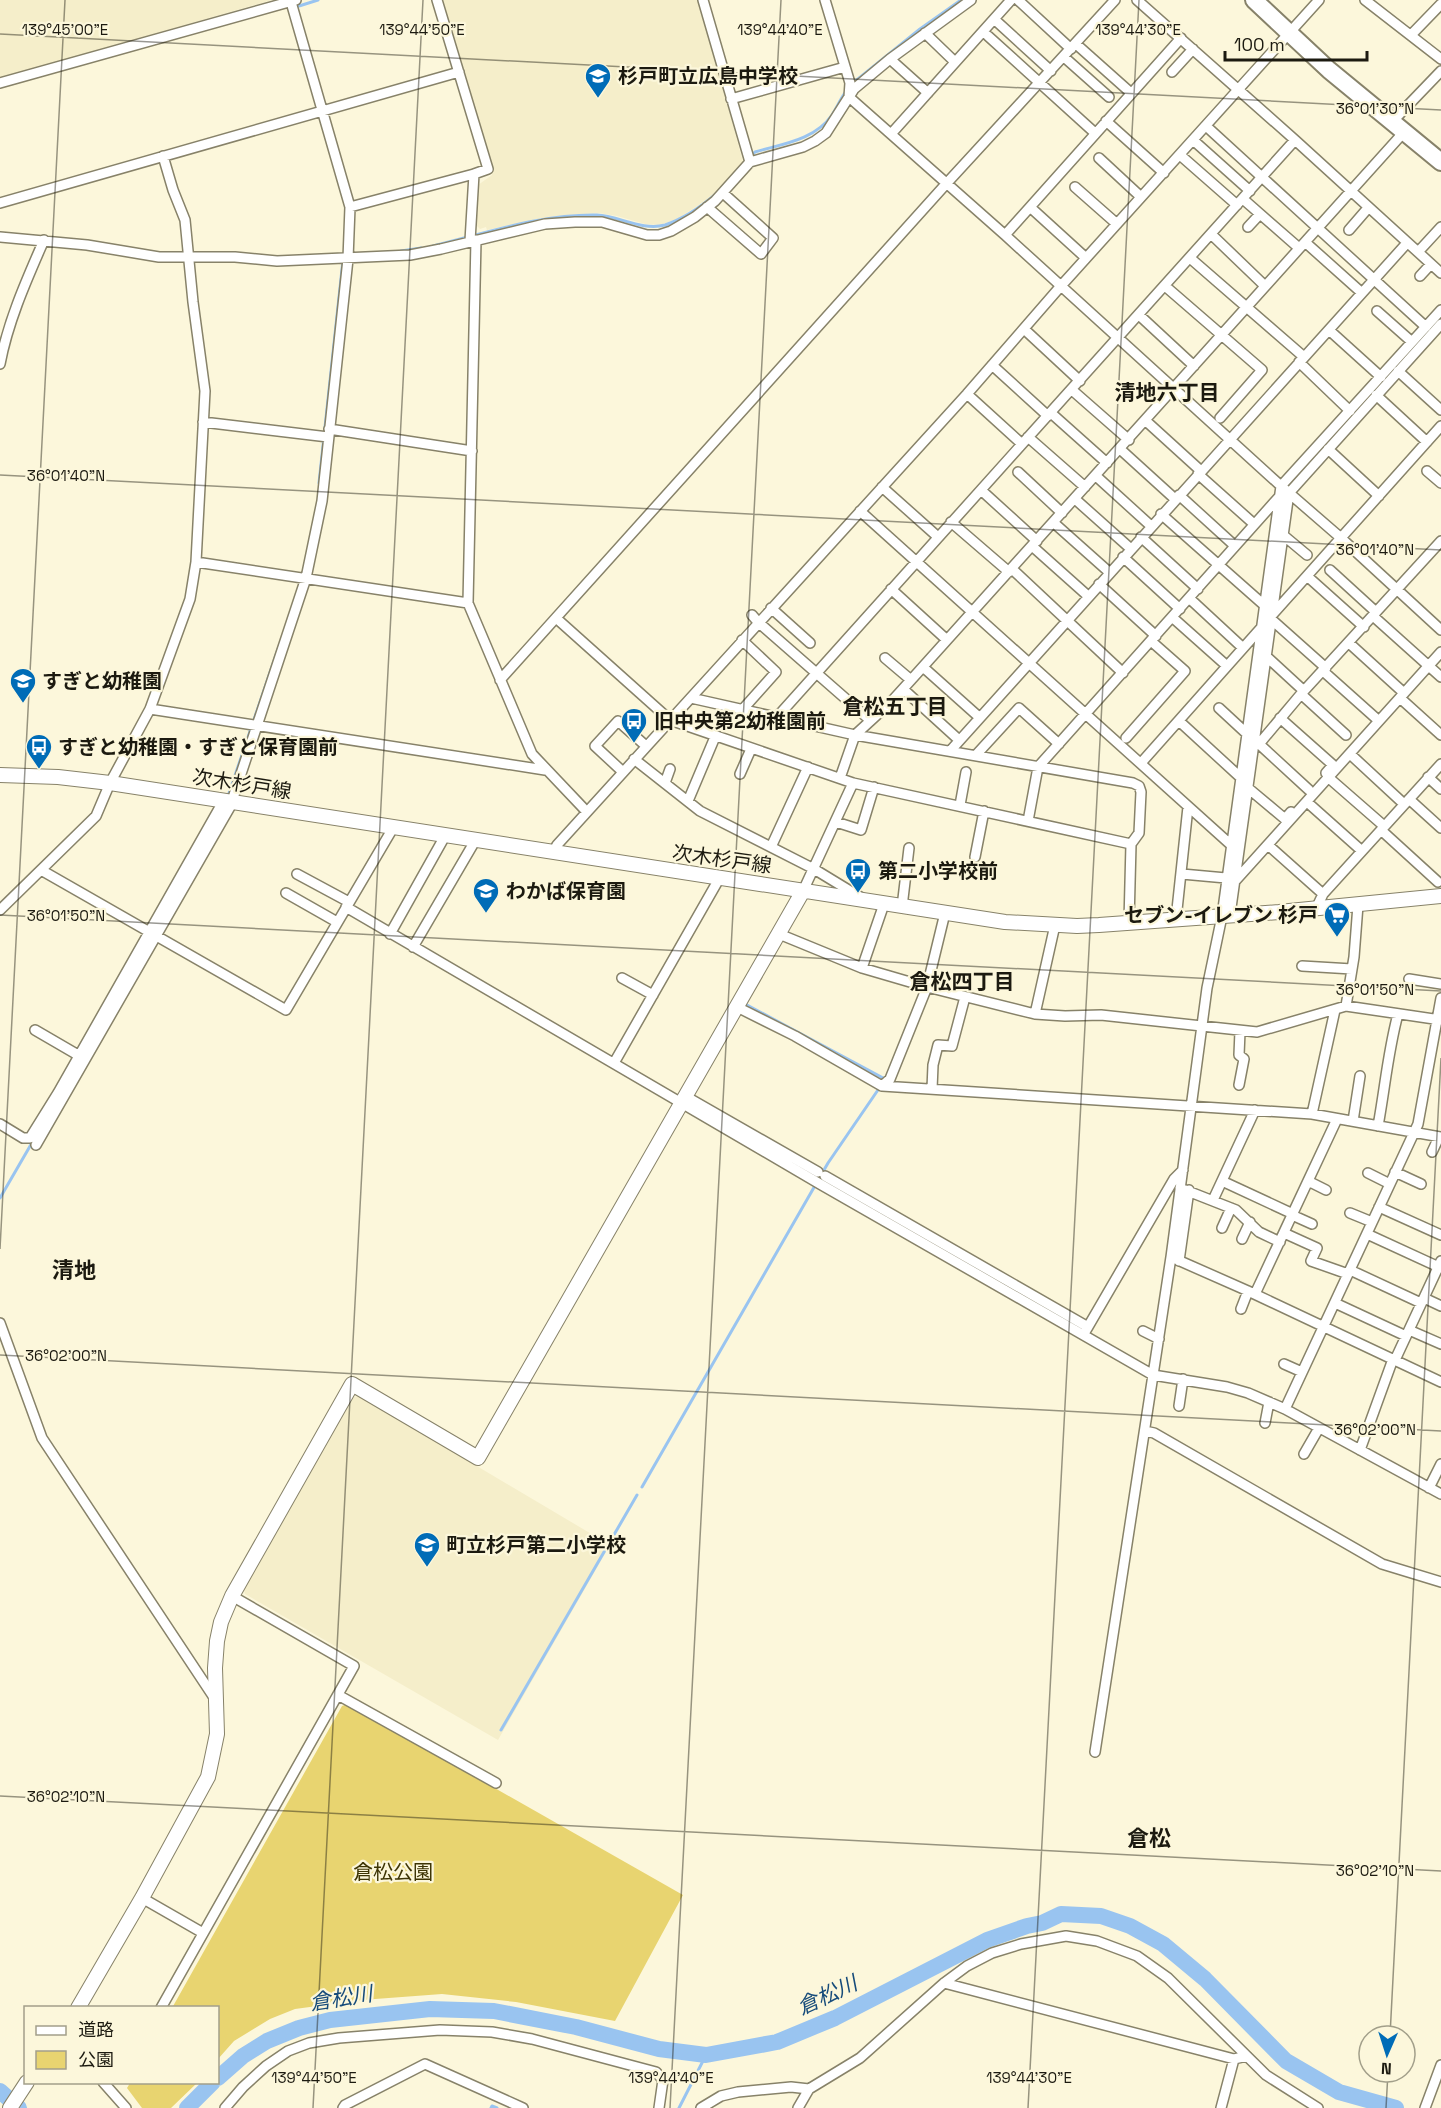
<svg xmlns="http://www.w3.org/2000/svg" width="1441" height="2108" font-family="'Space Grotesk','Noto Sans JP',sans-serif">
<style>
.built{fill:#f5eeca}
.green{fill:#e8d470}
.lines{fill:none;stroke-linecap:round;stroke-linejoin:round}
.stream{stroke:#99c4f0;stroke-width:3}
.river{stroke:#99c4f0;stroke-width:16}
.street-casing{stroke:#878269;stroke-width:12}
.secondary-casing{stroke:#878269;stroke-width:16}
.highway-casing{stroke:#878269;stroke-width:20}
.street{stroke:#fff;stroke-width:9}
.secondary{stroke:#fff;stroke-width:14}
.highway{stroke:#fff;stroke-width:16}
.ticks{fill:none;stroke:#1c1a10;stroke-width:1.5;stroke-opacity:0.45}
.labels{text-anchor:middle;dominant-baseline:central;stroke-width:4.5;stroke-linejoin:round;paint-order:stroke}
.poi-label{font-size:20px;font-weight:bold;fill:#1c1a10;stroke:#fcf7db;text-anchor:start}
.street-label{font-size:20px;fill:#1c1a10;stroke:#fcf7db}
.park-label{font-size:20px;fill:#3e3505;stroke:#fcf7db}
.neighbourhood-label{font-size:21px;font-weight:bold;fill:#1c1a10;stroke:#fcf7db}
.water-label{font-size:21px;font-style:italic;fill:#164b7a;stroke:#fcf7db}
.quarter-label{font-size:22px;font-weight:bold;fill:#1c1a10;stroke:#fcf7db}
.ticks-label{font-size:15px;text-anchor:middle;fill:#1c1a10;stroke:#fcf7db;stroke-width:4.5;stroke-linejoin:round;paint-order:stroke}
</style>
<rect width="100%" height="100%" fill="#fcf7db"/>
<!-- built -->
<path class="built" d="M0,0H272L0,78Z
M441,0H699L743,162L708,199L677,219L660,225L645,224L617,216L599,213L547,217L487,230L486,227L480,229L476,225L478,185L492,175Z
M359,1396L610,1545L498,1740L245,1594L244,1590L354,1397Z"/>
<!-- green -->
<path class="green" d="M347,1704L683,1895L615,2021L516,2002L442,1994L362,2000L295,2009L270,2019L234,2041L218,2059V2008H172L342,1706Z
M130,2083V2082L197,2083L171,2108H142L127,2088Z"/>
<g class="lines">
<!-- stream -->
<path class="stream" d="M299,6L318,0
M853,83L920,29L961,0
M751,156L755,152C782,144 815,140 832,115C837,107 841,98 847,90
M433,246C487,233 541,214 597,215C619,216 642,231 665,225C683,219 702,206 716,194
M401,251L421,248
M319,483L343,260
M228,796L278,649
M747,1005L885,1079
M0,1198L33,1141
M642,1487L828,1163L880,1087
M501,1730L637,1495
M491,2108L492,2106L497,2108
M679,2108L706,2055"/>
<!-- river -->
<path class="river" d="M218,2078L243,2056L267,2041L299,2028L330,2020L430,2009L494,2011L576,2027L659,2049L706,2055L777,2042L835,2018L987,1940L1027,1926L1042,1923L1061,1914L1101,1916L1130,1926L1163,1944L1205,1979L1286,2061L1339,2092L1396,2108
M0,2091L19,2108
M187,2108L213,2082"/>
<!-- street casing -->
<g class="street-casing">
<path id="street" d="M437,0L488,169L474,174L470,241
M703,0L750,162
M825,0L850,83L849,97L1005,235L1281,486L1222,916L1207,988L1171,1257L1248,1291L1441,1382
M1018,0L1071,49
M1137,0L1295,140L1441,273
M1365,0L1441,59
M994,19L1051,71
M925,33L955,62
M1411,35L1441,4
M988,36L1095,133
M1076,44L1131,93
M1064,57L1109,97
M890,59L928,93
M1172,72L1193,49
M0,83L296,0
M731,99L845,67
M1106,121L1164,173
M1392,122L1441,71
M1206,126L1426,327
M891,134L1011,0
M1193,140L1250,191
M1180,155L1237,205
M1099,158L1141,197
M1075,187L1117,224
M1243,199L1299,248
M0,203L459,72
M350,207L474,174
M707,207L761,254L773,238L723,193
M1030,207L1086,258
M1248,227L1260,214
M1349,230L1368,208
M1211,234L1265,286
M1005,235L1181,38
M0,237L87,245L159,257H235L277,261L410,255L441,249L545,224L575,222H602L647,235H659L671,231L695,217L715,201L750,162L803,147L815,141L826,133L854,89L890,59L971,0
M476,240L468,603L532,754L587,812
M1305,242L1362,293
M1418,252L1441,227
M1190,258L1304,357
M1420,276L1431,264
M1165,286L1262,370L1220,418
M1441,310L1281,486L1341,538L1441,630
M1377,311L1412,342
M1139,315L1194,366
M1024,329L1080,381
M1329,330L1381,377
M1299,362L1350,411
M0,364C8,321 27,279 44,240
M992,365L1048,416
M1398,371L1441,410
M1072,390L1129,440
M967,394L1022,444
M1376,395L1427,442
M1051,413L1107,463
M1146,421L1201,471
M203,422L328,437
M329,429L472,451
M1028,437L1085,487
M1120,449L1175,499
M1328,449L1379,496
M1427,471L1441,483
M1018,472L1062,513
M1198,474L1254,524
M1096,476L1151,526
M882,487L938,537
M981,490L1037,541
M1179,495L1235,546
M1075,499L1131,549
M860,511L1230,844
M1161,514L1264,605
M951,522L1009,572
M1054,523L1109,572
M1283,535L1307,555
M1141,537L1198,589
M1032,546L1088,596
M1123,557L1180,609
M196,562L468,603
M1012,569L1123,673
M1330,570L1376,612
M1307,576L1364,627
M1099,584L1156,636
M891,589L947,640
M1189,598L1243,648
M771,608L810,643
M752,615L758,622L870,720
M1272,615L1441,426
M1373,616L1441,677
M1172,617L1227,666
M556,618L670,720L853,783L1131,844L1129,922
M1271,619L1326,668
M742,640L776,672L743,709
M1349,643L1404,693
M1267,657L1304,691
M885,658L911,680
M923,667L979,717
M1323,671L1379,721
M500,680L946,184L1115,0
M903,689L959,740
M1301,694L1346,735
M691,698L855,735L1133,783L1139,786L1141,792L1139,833L1131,844
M1400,698L1441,735
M1219,708L1246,733
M150,709L545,770
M778,716L1295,140
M1280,718L1333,765L1326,773
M1179,721L1240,777
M1126,738L1185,671L1151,641
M1254,743L1259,744L1301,694L1441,541
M1259,744L1309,790
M951,750L1407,243
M1350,754L1404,804
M976,755L1019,708L1059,744
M634,759L700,811L814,869L860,897
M1141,763L1261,628
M623,772L595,746L618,721L646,746
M740,774L751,749
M1428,777L1441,789
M840,778L855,735L891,702L911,680L1404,132
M1329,778L1384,826
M665,783L670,769
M1248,788L1285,819L1291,812
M1409,799L1441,828
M688,801L715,737
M1307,802L1362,851
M960,805L966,772
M1028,821L1038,767L1279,497
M836,822L861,830L874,787
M1381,830L1438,882
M1268,845L1323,894
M771,847L808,767
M553,853L557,845L967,394L1060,287L1319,0
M975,857L984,811
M41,870L286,1010L393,828
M297,874L349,902
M1182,874L1226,878
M1236,880L1441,652
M803,891L853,783
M286,893L337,922
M346,907L820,1184L1153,1375L1171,1257
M902,907L909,848
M1316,909L1323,894L1441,764
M0,910L96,816L110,783L150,709L190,599L196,562L205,391L193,302L185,220L173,190L163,156
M1230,915L1289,493L1441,324
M1176,919L1188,807
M390,934L445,836
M779,934L862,968L927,987L1035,1014L1065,1016L1101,1015L1257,1032L1346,1006L1441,1020
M413,947L475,841
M1302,966L1352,969
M862,968L884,904
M622,978L653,995
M1409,979L1441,984
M1346,1006L1354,957L1358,905
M737,1007L795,1036L882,1086L1312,1114L1441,1137
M1035,1014L1055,925
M35,1030L78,1055
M614,1063L719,879
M1239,1085L1244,1059L1239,1055L1240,1031
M882,1086L890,1079L927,987L945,913
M932,1089L933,1065L938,1045L952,1046L965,997
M685,1096L818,1172
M1312,1114L1335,1010
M1353,1121L1360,1076
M0,1124L23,1138H30L58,1093L224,800
M1378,1126C1385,1088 1388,1051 1398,1014
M36,1145L230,807L306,578L322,501L348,259L350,207L291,2
M1432,1152L1439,1137
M1395,1172L1421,1184
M1368,1173L1390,1184
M825,1176L1088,1327
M1222,1181L1293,1214
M1308,1181L1326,1190
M1180,1188L1236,1210L1259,1232L1280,1242
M1213,1200L1255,1110
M1379,1207L1441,1235
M1350,1213L1372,1222
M1292,1215L1312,1224
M1222,1228L1231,1208
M1284,1233L1317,1248L1311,1261L1348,1274
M1367,1234L1441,1268
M1242,1239L1250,1222
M1179,1261L1189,1190
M1350,1270L1421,1303
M1255,1294L1337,1119
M1424,1298L1441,1306
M1335,1303L1406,1336
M1241,1309L1248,1291
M0,1323L42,1438L215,1699
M1409,1330L1441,1344
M1143,1331L1159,1339
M1085,1332L1174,1179L1183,1170
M1395,1360L1441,1261
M1284,1364L1302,1372
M1179,1406L1183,1379
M1285,1409L1418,1124L1441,998
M1265,1423L1269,1402
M1145,1431L1154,1433L1382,1564L1441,1582
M1360,1450L1393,1359
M1304,1454L1319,1428
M1429,1488L1441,1464
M338,1695L496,1783
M1095,1752L1153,1375L1227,1387L1248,1393L1285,1409L1441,1494
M142,1898L203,1933
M944,1983L1234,2059L1247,2056
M161,2008L354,1666L232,1596
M103,2082L126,2108
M225,2108L243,2087L266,2066L288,2051L309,2043L339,2038L440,2030L492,2032L532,2039L656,2072L663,2080L659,2108
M343,2108L345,2105L425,2064L523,2108
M701,2108L721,2096L738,2092L791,2087L809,2089L860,2058L944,1983L967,1966L992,1953L1021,1944L1066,1936L1097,1941L1137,1956L1168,1978L1266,2075L1318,2108
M798,2108L809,2089
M1221,2108L1234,2059
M1425,2108L1441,2065"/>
</g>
<!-- secondary casing -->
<g class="secondary-casing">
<path id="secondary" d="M0,775L58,777L110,783L1005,922L1077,926L1099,925L1279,912L1441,896
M78,2008L142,1898L208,1777L217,1734L215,1668L217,1641L221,1622L232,1596L352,1384L478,1458L803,891
M10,2108L27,2082"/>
</g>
<!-- highway casing -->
<g class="highway-casing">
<path id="highway" d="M1254,0L1329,70L1441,162"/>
</g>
<!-- street -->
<use href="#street" class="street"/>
<!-- secondary -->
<use href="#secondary" class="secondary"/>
<!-- highway -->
<use href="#highway" class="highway"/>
</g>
<!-- ticks -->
<path class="ticks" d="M0,34L1441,110M0,475L1441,550M0,915L1441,991M0,1249L65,0M0,1355L1441,1431M0,1796L1441,1871M1390,2036L1441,1058M313,2108L423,0M670,2108L781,0M1028,2108L1139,0M1386,2108L1388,2072"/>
<!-- icons -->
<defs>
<g id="school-pin" transform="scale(1.35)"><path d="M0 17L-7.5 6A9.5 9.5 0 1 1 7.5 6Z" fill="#006cb7" stroke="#fcf7db"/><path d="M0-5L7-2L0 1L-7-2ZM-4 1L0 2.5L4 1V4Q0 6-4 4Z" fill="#fff"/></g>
<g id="bus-pin" transform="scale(1.35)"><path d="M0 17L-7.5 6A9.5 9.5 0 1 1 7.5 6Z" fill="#006cb7" stroke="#fcf7db"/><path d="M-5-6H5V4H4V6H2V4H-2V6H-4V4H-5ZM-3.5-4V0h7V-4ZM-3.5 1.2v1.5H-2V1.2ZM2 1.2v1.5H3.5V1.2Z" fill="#fff"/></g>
<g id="supermarket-pin" transform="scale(1.35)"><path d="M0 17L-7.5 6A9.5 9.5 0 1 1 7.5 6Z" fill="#006cb7" stroke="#fcf7db"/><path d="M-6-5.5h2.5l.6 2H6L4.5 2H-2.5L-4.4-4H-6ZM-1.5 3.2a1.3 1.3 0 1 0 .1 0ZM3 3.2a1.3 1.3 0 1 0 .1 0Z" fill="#fff"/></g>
</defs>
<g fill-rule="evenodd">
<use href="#school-pin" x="598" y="76"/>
<use href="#school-pin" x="23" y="681"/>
<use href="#bus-pin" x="634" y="721"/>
<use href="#bus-pin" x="39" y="747"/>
<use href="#bus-pin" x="858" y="871"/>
<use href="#school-pin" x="486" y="891"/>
<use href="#supermarket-pin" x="1337" y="915"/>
<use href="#school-pin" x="427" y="1545"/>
</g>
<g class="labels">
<!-- poi labels -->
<g class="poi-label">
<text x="618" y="76">杉戸町立広島中学校</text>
<text x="42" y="681">すぎと幼稚園</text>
<text x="654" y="721">旧中央第2幼稚園前</text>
<text x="58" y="747">すぎと幼稚園・すぎと保育園前</text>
<text x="878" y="871">第二小学校前</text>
<text x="506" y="891">わかば保育園</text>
<text x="1318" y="915" text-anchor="end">セブン-イレブン 杉戸</text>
<text x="446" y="1545">町立杉戸第二小学校</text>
</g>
<!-- street labels -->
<g class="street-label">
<text transform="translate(242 784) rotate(9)">次木杉戸線</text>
<text transform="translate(722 859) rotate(8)">次木杉戸線</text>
</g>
<!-- park labels -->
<g class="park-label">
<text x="393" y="1872">倉松公園</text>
</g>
<!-- neighbourhood labels -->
<g class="neighbourhood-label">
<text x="1167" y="392">清地六丁目</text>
<text x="895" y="706">倉松五丁目</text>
<text x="962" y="981">倉松四丁目</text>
</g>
<!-- water labels -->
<g class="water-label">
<text transform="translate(827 1995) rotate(-25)">倉松川</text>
<text transform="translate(341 1998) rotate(-9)">倉松川</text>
</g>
<!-- quarter labels -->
<g class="quarter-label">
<text x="74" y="1270">清地</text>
<text x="1149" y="1838">倉松</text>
</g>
</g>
<g class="ticks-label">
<text x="422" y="35">139°44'50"E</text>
<text x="1138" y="35">139°44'30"E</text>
<text x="65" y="35">139°45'00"E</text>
<text x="780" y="35">139°44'40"E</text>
<text x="1375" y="114">36°01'30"N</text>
<text x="66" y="481">36°01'40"N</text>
<text x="1375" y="555">36°01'40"N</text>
<text x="66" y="921">36°01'50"N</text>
<text x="1375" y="995">36°01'50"N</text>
<text x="66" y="1361">36°02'00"N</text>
<text x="1375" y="1435">36°02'00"N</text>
<text x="66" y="1802">36°02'10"N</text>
<text x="1375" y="1876">36°02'10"N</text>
<text x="314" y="2083">139°44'50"E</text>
<text x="671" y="2083">139°44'40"E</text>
<text x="1029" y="2083">139°44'30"E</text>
</g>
<!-- legend -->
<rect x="24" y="2006" width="195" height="78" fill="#fcf7db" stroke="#a29f8a" stroke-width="1.5"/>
<rect x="36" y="2026" width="30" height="9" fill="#ffffff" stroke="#a29f8a" stroke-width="1.5"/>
<text x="78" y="2036" font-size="18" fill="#1c1a10">道路</text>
<rect x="36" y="2051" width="30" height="18" fill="#e8d470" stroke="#a29f8a" stroke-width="1.5"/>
<text x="78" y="2066" font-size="18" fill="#1c1a10">公園</text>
<!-- north arrow -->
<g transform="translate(1387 2054) rotate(183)"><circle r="28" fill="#fcf7db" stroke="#a29f8a" stroke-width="1.5"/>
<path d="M0-4.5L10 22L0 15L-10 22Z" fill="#006cb7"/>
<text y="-9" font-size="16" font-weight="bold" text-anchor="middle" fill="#1c1a10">N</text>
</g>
<!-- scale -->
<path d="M1225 51v9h142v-9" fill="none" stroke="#1c1a10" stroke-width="3"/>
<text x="1234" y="51" font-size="18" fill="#1c1a10" stroke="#fcf7db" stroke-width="4.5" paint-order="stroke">100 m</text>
</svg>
